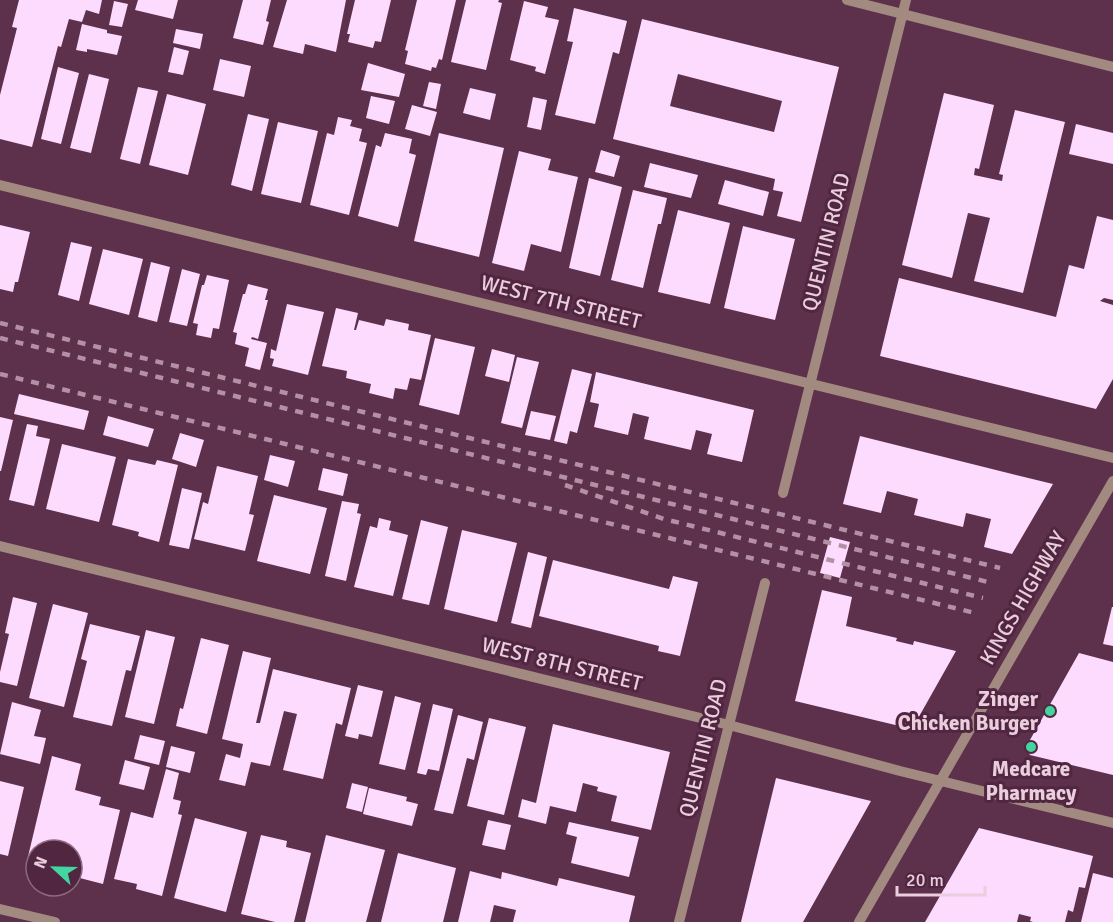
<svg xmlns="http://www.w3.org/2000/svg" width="1113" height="922" font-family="Signika,sans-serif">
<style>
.building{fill:#fddbff;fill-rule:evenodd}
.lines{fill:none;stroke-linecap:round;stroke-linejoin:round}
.minor{stroke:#a38a80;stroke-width:10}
.rail{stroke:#b390a4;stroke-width:4.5;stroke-dasharray:8 8;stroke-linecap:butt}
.poi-dot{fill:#44d49f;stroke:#512640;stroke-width:2}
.labels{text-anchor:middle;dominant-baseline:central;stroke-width:6;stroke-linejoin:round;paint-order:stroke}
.street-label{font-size:21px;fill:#eacedd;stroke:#512640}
.poi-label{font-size:21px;font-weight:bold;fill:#eacedd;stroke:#512640;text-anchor:end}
</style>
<rect width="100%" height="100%" fill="#5d304b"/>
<!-- building -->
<path class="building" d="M19,0H102L99,14L86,10L82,22L69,19L61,47L58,46L32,147L0,139V95L17,28L12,27Z
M138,0H178L173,19L135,10Z
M243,0H271L266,21L269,22L263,45L233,38Z
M287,0H346L336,52L305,44L303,54L273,47Z
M355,0H391L381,42L375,41L373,48L348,42L350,34H347Z
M417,0H456L442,60L439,59L436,68L432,67L431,71L405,64L408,51L405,50Z
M466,0H499L498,2L502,3L486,70L451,62Z
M114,1L128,4L122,27L109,25Z
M524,1L548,7L545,17L559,20L545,74L535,71L536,67L510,60Z
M574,8L627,21L619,54L613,52L595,124L555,115L573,42L567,41Z
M642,19L839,67L801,222L777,216L783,192L773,190L775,179L613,139ZM678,74L782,101L774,132L670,106Z
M82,24L107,30V33L122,36L117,55L87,49V52L76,50Z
M176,29L203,34L200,49L173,43Z
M174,47L189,51L183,75L168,72Z
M220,59L251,66L244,97L213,90Z
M368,63L405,74L399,97L361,90Z
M58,67L79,73L61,144L41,139Z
M89,74L109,79L91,153L70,148Z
M429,82L441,84L436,109L423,106Z
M138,87L158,91L140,164L120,159Z
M470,88L496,94L490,120L463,113Z
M944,93L994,105L979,169L975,168L974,175L1002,181L1003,175L999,174L1015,110L1065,122L1023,293L974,281L990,218L968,213L952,278L902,265Z
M167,94L206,104L188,175L149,165Z
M371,96L395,101L389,124L366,118Z
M533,97L547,100L541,130L527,127Z
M412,105L437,112L430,136L405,129Z
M248,114L269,119L252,191L231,185Z
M338,117L352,120L350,126L362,129L359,141L367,143L349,215L310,205L327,133L334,135Z
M278,122L318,131L301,203L261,194Z
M1076,124L1113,133V164L1069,154Z
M385,133L412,139L409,153L416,155L398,227L358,216L376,145L381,147Z
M439,133L504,148L479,257L414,241Z
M601,150L620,156L614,177L595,172Z
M519,151L551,159L548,170L578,177L561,252L531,244L524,271L492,263Z
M650,163L698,175L691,198L644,187Z
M589,178L622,187L600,276L569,268Z
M725,180L769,192L763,216L718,204Z
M633,190L667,198L661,224H658L643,288L611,280Z
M678,210L730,223L710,304L658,292Z
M1097,216L1113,220V300L1104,298L1100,301L1113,305V379L1096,409L880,356L899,278L1056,317L1069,265L1084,269Z
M0,225L30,232L18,282H15L13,292L0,289Z
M743,226L795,239L775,320L724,308Z
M71,242L92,247L79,301L58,295Z
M103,249L143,259L129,315L89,304Z
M151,262L170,267L157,322L138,317Z
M182,269L200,274L187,326L169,322Z
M207,275L229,280L219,329L213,328L211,338L196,335L198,324L193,323L202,285H204Z
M248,284L268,289L265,300H268L258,339L252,337L251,339L267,343L260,370L245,366L249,348L235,344L237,333L233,332L243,294H245Z
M287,304L324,312L308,375L272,366L274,359L270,358L271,349L276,351Z
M336,308L358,313L354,330H356L359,320L384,326L386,319L409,324L408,330L431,335L421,380L410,378L407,390L395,388L393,399L369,393L371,384L346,378L347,371L322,366Z
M435,338L475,347L459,415L419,405Z
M492,349L515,355L509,382L485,376Z
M517,357L539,362L522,428L501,423Z
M572,369L592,374L577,433L570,431L567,444L554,441Z
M596,372L754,410L742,462L707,454L712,434L696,430L691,450L644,439L649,417L633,413L628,435L594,427L599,404L590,402Z
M19,394L89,411L84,430L14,414Z
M531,411L556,416L550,440L525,435Z
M108,416L154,429L148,447L103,435Z
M0,417L13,420L1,471H0Z
M27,424L38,426L36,436L50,439L34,506L9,500Z
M180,433L204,440L196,467L172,459Z
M860,436L996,470L1053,484L1012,554L984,547L991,519L966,513L963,527L914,515L918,499L887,491L881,513L843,504Z
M62,444L116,457L99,522L46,509Z
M270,455L295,461L288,487L264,480Z
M128,459L155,465L157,460L178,465L159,542L138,536L139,532L112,525Z
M217,466L258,476L249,514L254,515L245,551L194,539L203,502L208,504Z
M323,468L348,474L343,496L318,490Z
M182,488L202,493L189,549L169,545Z
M274,495L327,508L310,574L257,561Z
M342,501L359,504L357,513L361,514L346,581L325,576Z
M379,518L391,521L389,530L408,535L393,596L354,587L370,526L377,528Z
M421,520L448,527L429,605L402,599Z
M462,530L517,543L497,622L444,609Z
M830,537L850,542L840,578L820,573Z
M528,552L547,557L531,628L511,623Z
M553,560L669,589L673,576L698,582L680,656L658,651L659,646L539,616Z
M822,590L852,597L846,626L897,638L896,641L913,645L914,641L956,651L912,729L795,701Z
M13,597L37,603L17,686L0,682V672L9,634L5,633Z
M53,604L88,613L64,707L29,698Z
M1112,607H1113V646L1103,644Z
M90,624L140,636L131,671L126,670L112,726L73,717L87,661L81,659Z
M146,630L175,637L154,724L125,717Z
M201,638L229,645L207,734L176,726L180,708L183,709Z
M243,651L271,658L256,723H260L273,669L351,688L342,725L336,723L323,779L283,770L297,714L284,711L270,766L251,762L245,786L219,780L226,754L240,758L243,744L222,739Z
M1079,653L1113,662V775L1030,755L1026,747Z
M358,685L383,691L372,737L359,734L358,739L345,736Z
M395,696L421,703L405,770L379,764Z
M12,702L41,710L34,736L46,738L40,764L0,754Z
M433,704L453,709L439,771L428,769L426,775L417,773Z
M458,715L483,722L474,760L467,758L453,814L434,810Z
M489,718L526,727L504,815L467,806Z
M553,724L670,752L651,830L611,821L617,796L597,791L598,787L583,783L576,812L550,806L546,824L518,817L522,799L536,803Z
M140,735L165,741L159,765L134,759Z
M171,746L195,752L190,773L166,767Z
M52,756L81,764L75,790L101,797L99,805L120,810L103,884L72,876V850H36V867L26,865Z
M125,760L150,767L144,790L119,784Z
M166,769L179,773L173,799L181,801L178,814L182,815L162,896L136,889L137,884L114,879L131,812L153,818Z
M776,778L871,801L803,922H741Z
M0,781L24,787L8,856L0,854Z
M352,783L368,787L362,812L346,808Z
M369,788L407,797L406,801L418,804L412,826L363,814Z
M195,818L247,832L226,912L174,898Z
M488,820L511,825L505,850L482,845Z
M569,822L639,837L629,877L571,863L577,837L566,834Z
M979,828L1093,856L1085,888L1079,887L1073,912L1068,910L1065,922H1033L1030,921L1031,917L1019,914L1017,922H925Z
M261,835L287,841L286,847L311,853L294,922H275L241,914Z
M326,835L385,850L366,922H305Z
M398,853L456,868L443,922H381Z
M470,871L501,879L502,872L557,886L559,878L635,896L629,922H513L516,910L494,905L490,922H458Z
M1093,873L1113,878V922H1081Z"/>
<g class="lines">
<!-- minor -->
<path class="minor" d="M847,0L1113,67
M0,185L1113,458
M783,493L906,0
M0,546L729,725L900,771L1113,823
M0,909L55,922
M679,922L765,583
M859,922L1113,481"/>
<!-- rail -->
<path class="rail" d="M0,323L1000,568
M0,338L992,583
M0,374L975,613
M565,485L664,519L983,598"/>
</g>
<!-- markers -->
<g class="poi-dot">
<circle cx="1050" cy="711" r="6"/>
<circle cx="1031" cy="747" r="6"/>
</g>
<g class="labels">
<!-- street labels -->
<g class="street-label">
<text transform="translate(826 242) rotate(-76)">QUENTIN ROAD</text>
<text transform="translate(561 302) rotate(14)">WEST 7TH STREET</text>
<text transform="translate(1023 598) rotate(-60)">KINGS HIGHWAY</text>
<text transform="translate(562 664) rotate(14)">WEST 8TH STREET</text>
<text transform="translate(703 748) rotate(-76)">QUENTIN ROAD</text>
</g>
<!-- poi labels -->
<g class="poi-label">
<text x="1038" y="699">Zinger<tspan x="1038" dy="24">Chicken Burger</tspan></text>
<text x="1031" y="769" text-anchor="middle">Medcare<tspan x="1031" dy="24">Pharmacy</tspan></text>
</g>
</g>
<!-- north arrow -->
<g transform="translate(54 868) rotate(292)"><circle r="28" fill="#512640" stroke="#8e697f" stroke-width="1.5"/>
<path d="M0-4.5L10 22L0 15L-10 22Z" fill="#44d49f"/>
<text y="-9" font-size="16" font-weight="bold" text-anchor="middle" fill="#eacedd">N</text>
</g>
<!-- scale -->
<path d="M897 886v9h88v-9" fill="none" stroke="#eacedd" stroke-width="3"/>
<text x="906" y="886" font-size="18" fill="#eacedd" stroke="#512640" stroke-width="4.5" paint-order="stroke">20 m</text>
</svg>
